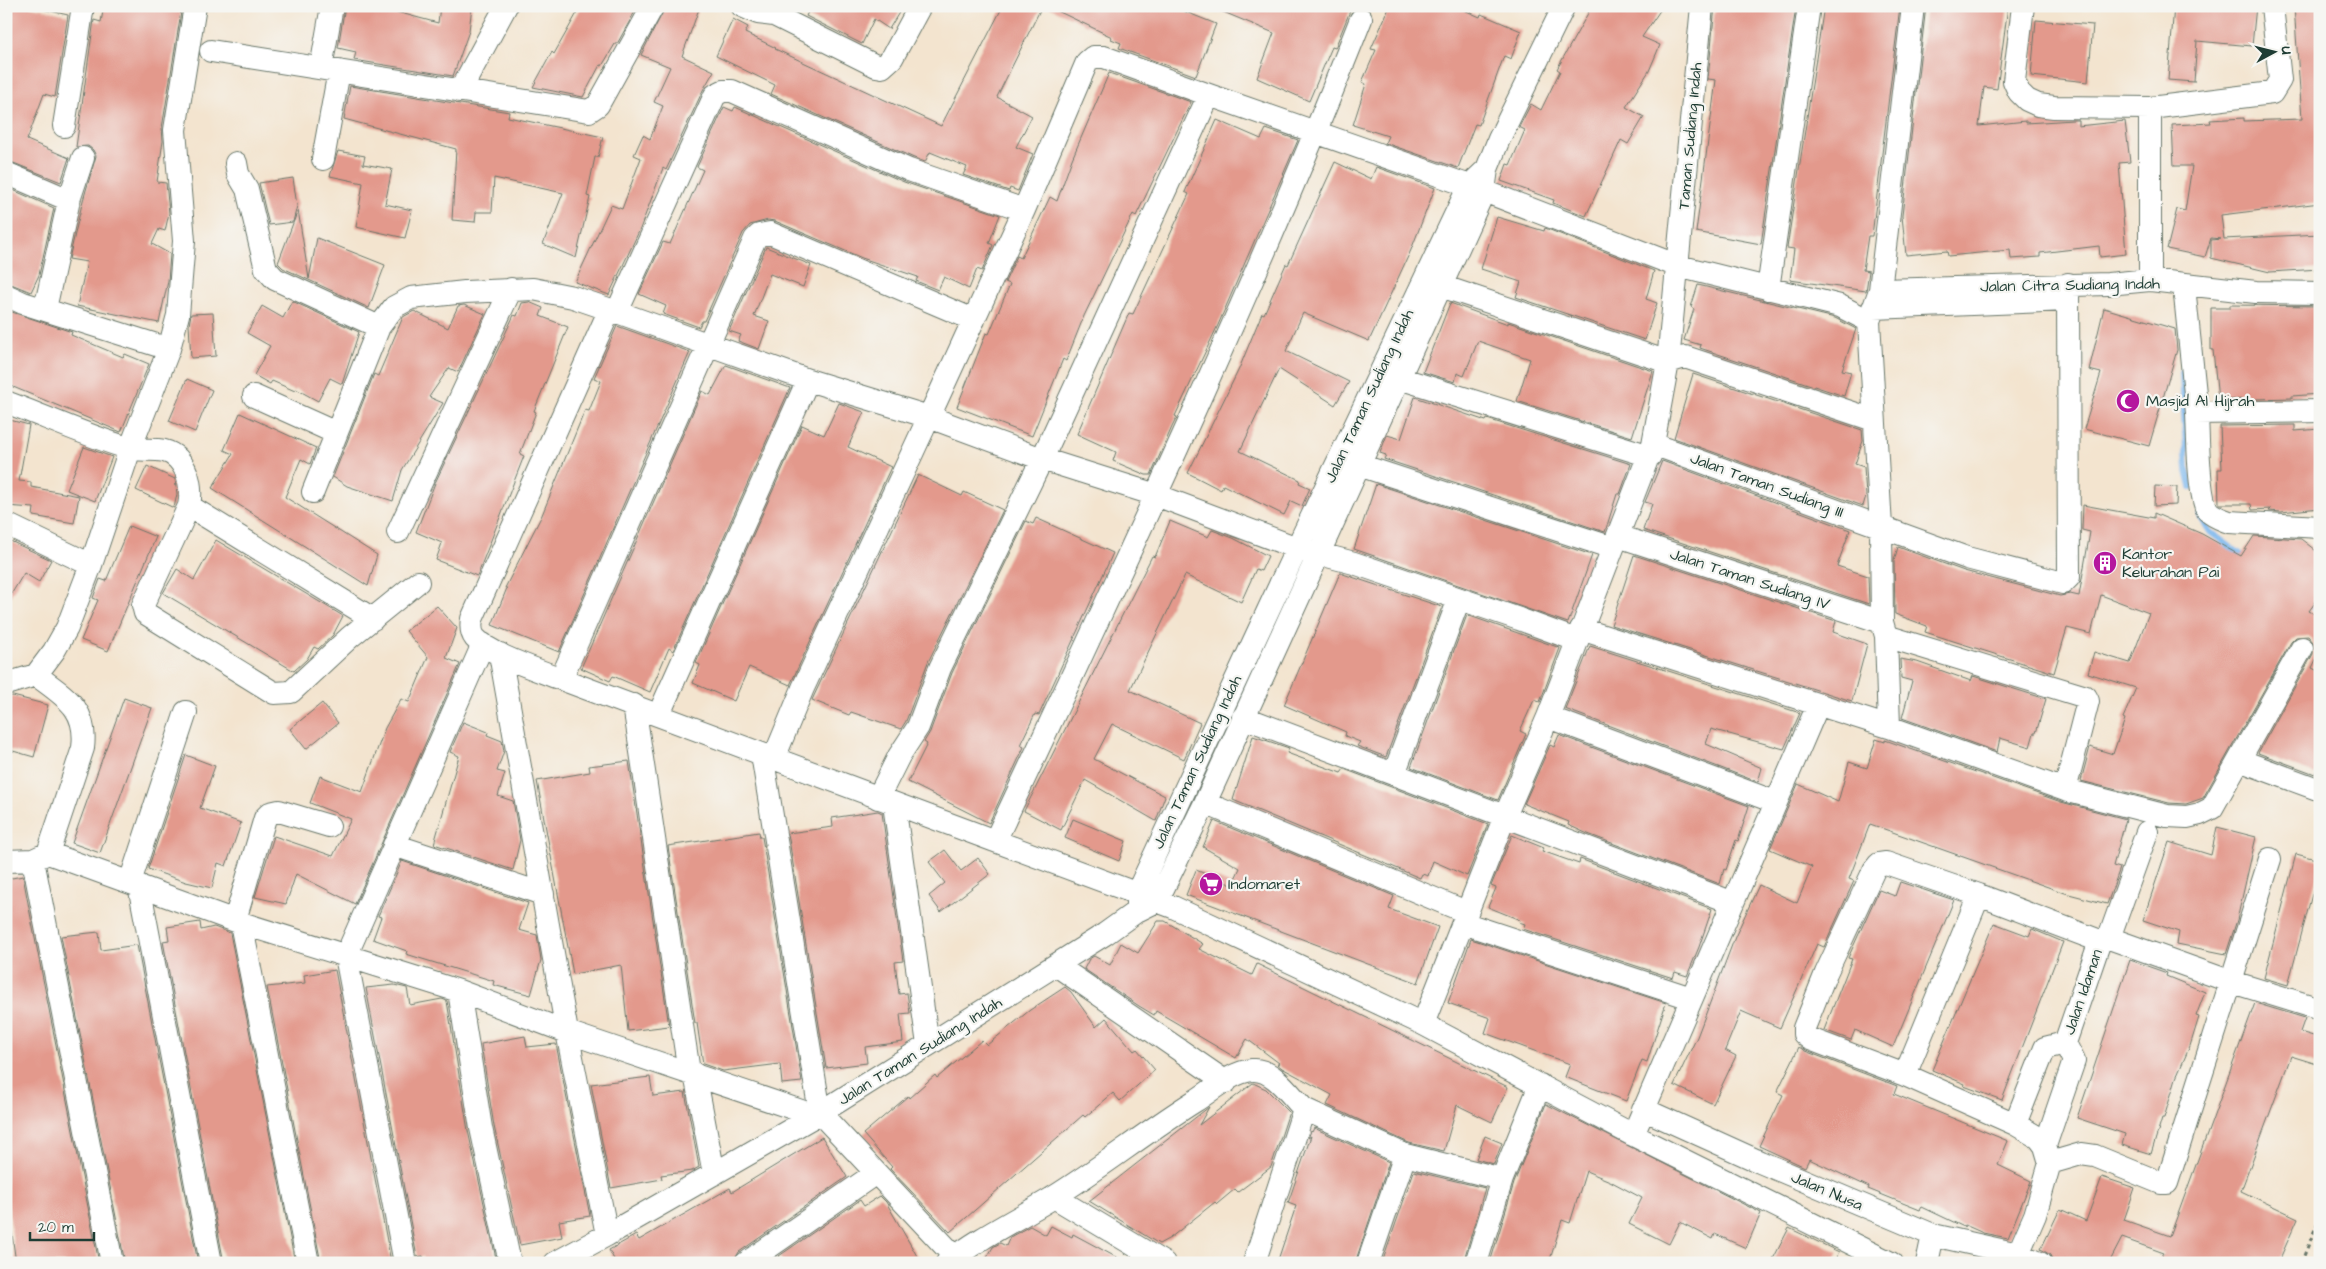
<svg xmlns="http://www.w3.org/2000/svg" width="2326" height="1269" font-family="'Architects Daughter',sans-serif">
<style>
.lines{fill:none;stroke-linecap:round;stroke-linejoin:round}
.stream{stroke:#7cb7ee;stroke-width:6}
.building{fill:#e3998c}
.minor-casing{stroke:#69776a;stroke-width:24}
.path{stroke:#69776a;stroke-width:3;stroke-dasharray:4 4;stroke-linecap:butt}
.minor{stroke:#fff;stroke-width:22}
.labels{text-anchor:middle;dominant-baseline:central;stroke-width:4.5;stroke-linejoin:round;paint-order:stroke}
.street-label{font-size:16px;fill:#1f3d34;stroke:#f6f6f2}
.poi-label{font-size:16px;fill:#1f3d34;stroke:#f6f6f2;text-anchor:start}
</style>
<rect width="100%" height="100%" fill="#f6f6f2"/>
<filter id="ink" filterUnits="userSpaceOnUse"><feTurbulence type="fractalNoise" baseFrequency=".02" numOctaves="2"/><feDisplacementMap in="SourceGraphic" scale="10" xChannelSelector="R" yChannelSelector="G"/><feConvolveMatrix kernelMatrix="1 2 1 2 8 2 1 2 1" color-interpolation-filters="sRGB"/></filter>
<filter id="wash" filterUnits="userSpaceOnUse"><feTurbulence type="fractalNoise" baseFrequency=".0096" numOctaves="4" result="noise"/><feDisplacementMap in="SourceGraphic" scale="20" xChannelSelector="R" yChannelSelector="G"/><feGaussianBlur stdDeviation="1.12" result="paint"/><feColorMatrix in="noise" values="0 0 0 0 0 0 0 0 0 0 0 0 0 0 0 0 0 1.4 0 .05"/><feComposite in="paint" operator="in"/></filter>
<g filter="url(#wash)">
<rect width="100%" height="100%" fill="#f3e4cf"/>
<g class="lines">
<!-- stream -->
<path class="stream" d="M2182,373L2187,471L2191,487
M2200,516L2210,532L2247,559
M2306,602L2320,612"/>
</g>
<g id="blocks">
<!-- building -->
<path class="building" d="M6,6H29L68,15L55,97L44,94L27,140L69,158L61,182L6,160V50L10,30L6,29Z
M104,6H182L162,128L163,141L157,182L166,183L169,213L165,231L159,229L152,244L170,254L168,281L159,323L77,306L87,262L69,259L82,204L96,156L93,150L88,146L76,147L94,20L101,22Z
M345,6H374L438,23L440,6H472L469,31L453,76L354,60L356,52L338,48Z
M581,6H638L617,44H615L602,66L600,65L583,97L533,87L552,52L554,54Z
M666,6H700L682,56L714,71L703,90L666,170L663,168L640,229L609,295L575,282L611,205L622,209L641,158L634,155L643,135L650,139L663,106L654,102L670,67L641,55Z
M811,6H903L889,29L874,19L862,44L806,16Z
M1003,6H1042L997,97L1032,116L1016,147L1033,154L1018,191L1010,188L1009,191L963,175L967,167L930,152L925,162L914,158L771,94L775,85L716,56L733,19L748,27L745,33L776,48L775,49L941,126Z
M1047,6H1171L1216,24L1196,76L1119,48L1121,43L1111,39L1112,37Z
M1209,6H1352L1335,48L1332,47L1309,101L1257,78L1274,33Z
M1390,6H1455L1480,17L1481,14L1521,31L1511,59L1504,56L1479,125L1475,124L1458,168L1385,143L1388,136L1353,125L1366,84L1362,82L1376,50L1371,49Z
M1592,6H1663L1642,37L1660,45L1649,71L1626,107L1644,117L1628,144L1621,140L1586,216L1553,203L1554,200L1501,181L1507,164L1510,165L1525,130L1519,127L1531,104L1541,110L1560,71L1557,69Z
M1715,6L1796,7L1761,244L1696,232L1716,80L1708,79Z
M1824,6H1900L1872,236H1868L1863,270L1869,271L1866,291L1790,280L1794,249L1787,248Z
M1926,6L1969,9V6H2008L1997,89L1984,87L1979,126L2026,121V123L2073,120H2078V126L2125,121L2130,162L2119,163L2126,254L2100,257L2099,246L2040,253V257L2011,259L2010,250L1948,256L1947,251L1906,255L1902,216Z
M2174,6H2256L2252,46L2197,41L2194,82L2168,80Z
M2294,6H2320V203L2221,215L2224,239L2320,234V269L2270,272L2211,258V240L2221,239L2211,238L2205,257L2167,249L2177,209L2185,211L2192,166H2174L2172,125L2211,123L2210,120L2244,118V121L2302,119Z
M2036,20L2093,25L2088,82L2031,76Z
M1109,73L1191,102L1136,216L1133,214L1084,316L1066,361L1063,359L1032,436L957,407L986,333L989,334L1010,284L1005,282L1017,256L1021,258L1050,197L1057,201L1072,159Z
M350,86L509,112L508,117L603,137L598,157H595L587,196L590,197L576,258L543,244L563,193L494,178L492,212H476L475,222L452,220L456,149L344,119Z
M724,107L733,111L735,107L904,182L1000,215L989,243L993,245L982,271L977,269L969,289L944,277L938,290L916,281L918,277L862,258L775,221L768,220L750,225L743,233L704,321H702L699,327L663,314L666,306L639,294L663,242L670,244L703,170L697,167Z
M1217,120L1261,139L1266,129L1298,140L1218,325L1175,416L1177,417L1172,427L1151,475H1146L1113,461L1116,452L1077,434L1129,313L1133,314L1189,194L1185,192Z
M338,151L365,156L363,164L392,169L385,204L412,210L405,238L356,227L363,183L330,176Z
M1335,162L1371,179L1376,167L1435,188L1411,250L1369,341L1303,313L1286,351L1349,382L1335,405L1279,369L1240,451L1300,480L1299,483L1310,488L1302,506L1291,501L1284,515L1223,485L1221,490L1188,473L1239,369L1262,313L1264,314L1286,264L1288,265Z
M293,178L297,206L293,222L269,225L259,183Z
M6,187L54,208L39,275L31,292L6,282Z
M298,210L309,279L317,238L385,265L369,308L283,268L278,263Z
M1497,217L1544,231L1545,228L1654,271L1646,299L1657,303L1645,340L1516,297L1521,282L1481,269Z
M766,247L811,265L803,287L770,274L754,316L769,321L759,349L738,341L741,335L729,331Z
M1698,285L1835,318L1856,329L1842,370L1851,372L1844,396L1700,348L1701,345L1684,340L1694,309L1691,307Z
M292,301L359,332L342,384L330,378L318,401L296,389L295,391L272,381L270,384L254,375L270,346L247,333L262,306L283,318Z
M529,302L543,308L540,316L568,327L534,411L536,412L520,454L524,456L477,576L436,560L442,543L416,532L435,483L514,315L517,316L522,303Z
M1450,303L1508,324V322L1653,371L1632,437L1517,401L1530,359L1478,341L1464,376L1457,373L1455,382L1423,372Z
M464,305L485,314L458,372L449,368L429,397L443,403L402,470L393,501L347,486L333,477L374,374L378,376L403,317L414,311L448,328L458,306Z
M2230,305L2320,306V394L2292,396V398L2218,400L2213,350H2211V308H2230Z
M2104,308L2175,329L2177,350L2149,446L2084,429L2101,373L2089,370Z
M6,310L72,332L71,335L123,357L125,354L149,364L121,432L6,384Z
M213,313L216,356L191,358L189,325L191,314Z
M617,326L690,352L559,652L492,625L507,588H505L542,515L585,410L589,411L601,381L594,378Z
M726,365L790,388L673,651L669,648L650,692L613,676L610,681L581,668L702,391L710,395Z
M1693,374L1862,430L1863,441L1855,464L1864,467L1866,496L1863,506L1674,438Z
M187,379L212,390L195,432L169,421Z
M1415,397L1486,421L1487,419L1631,464L1620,494H1617L1605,532L1384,459L1386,455L1380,453L1387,435L1401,439Z
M839,403L864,412L848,447L891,467L790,685L749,667L734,701L693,683L700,665L696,663L802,425L824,435Z
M240,413L316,448L310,464L301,459L285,497L377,555L368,586L212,488L233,454L224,450Z
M6,419L29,425L19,481L31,482V487L79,496L74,523L33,516L34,508L6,506Z
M2295,425V431L2320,429V508L2281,512L2269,511L2271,509L2252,510L2251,504H2219L2218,469H2222L2220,426Z
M84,447L112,457L95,501L67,490Z
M1662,461L1850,530L1837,566L1868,576L1869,604L1643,530L1652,504L1645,502Z
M147,466L175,479L177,494L174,508L136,490Z
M918,475L962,496L964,492L1003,510L928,662L906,721L901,729L851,712L849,715L812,700Z
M1376,484L1592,555L1568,623L1354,549Z
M2155,486L2177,487L2176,505L2154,506Z
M2083,505L2154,518V513L2202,534L2241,556L2254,536L2301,539L2320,554V596L2309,611L2320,617V651L2312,668L2320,672V763L2315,774L2258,753L2313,654V642L2308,636L2296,637L2291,642L2203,798L2186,804L2169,803L2081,781L2090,747L2113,754L2125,719L2123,718L2136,688L2088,673L2094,652L2130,663L2149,613L2101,595L2091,634L2067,628L2054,673L1925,632L1927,626L1895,614L1894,561L1898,547L1964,571L2060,596L2070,594L2079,596L2090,532L2082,530Z
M1036,518L1113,553L1039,715L1035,714L1020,745L1024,747L989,823L908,782L927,744L924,742L930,732L952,673L1026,521L1033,524Z
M1170,521L1208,537L1212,530L1233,538L1268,556L1261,571L1256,569L1241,602L1185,575L1130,690L1200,723L1184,759L1112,724L1094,759L1165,796L1156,821L1085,780L1061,830L1024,811L1152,556L1155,557Z
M129,526L156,537L108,651L81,640L98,600L93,598L100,579L106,581Z
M6,539L51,560L39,582L24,573L6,603Z
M216,540L343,616L333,635L318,649L314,647L307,659L294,671L163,593L177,569L194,580Z
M1634,555L1836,621L1833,632L1867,644L1852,701L1611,625Z
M1340,573L1442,607L1386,757L1357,746L1360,742L1345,736L1346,732L1284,705Z
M437,606L457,628L446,658L460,664L355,904L296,874L286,904L255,897L274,836L333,856L351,819L310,803L320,776L362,792L385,728L401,699L409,702L428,657L406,631Z
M1467,615L1560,648L1540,702L1534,700L1520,731L1526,734L1498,800L1411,767Z
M1590,646L1800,713L1784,749L1711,729L1706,744L1762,768L1758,782L1565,709Z
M1900,659L1917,662L1971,681L1973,676L2046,699L2036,733H2034L2030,747L2000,738L1997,752L1902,718L1912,681L1901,678Z
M13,696L48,705L34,757L6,749V697Z
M124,698L152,708L100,853L72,843Z
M322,703L338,723L306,749L290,729Z
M463,722L488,732L487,735L502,741L504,751L497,771L505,773L498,796L513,801L520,840L513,870L434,844L459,756L450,752Z
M1559,735L1749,806L1738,841L1736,840L1726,870L1724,869L1720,884L1588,834L1568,825L1569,822L1524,804L1550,745L1554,747Z
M1253,736L1289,748L1287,753L1341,773L1344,769L1488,824L1467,876L1433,861L1428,876L1422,874L1420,878L1233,800Z
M1876,739L1885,742V740L2061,802L2126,819L2113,866L2120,868L2107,904L2065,893L1870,824L1849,879L1854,881L1824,947L1817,944L1780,1028L1741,1011L1725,1050L1736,1056L1713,1104L1674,1085L1697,1037L1735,937L1759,885L1797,903L1812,867L1770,849L1798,784L1838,802L1849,762L1867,768Z
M186,755L215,766L200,808L241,823L226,866L218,863L212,888L186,882L148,869Z
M629,761L669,1026L628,1031L621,965L573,974L537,781L590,772L589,766Z
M878,811L882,813L903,961L895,962L899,994L907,993L910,1013L900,1014L903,1042L865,1047L867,1063L826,1068L788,833L833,827L832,818Z
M1073,819L1126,841L1119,861L1065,838Z
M1214,821L1394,896L1389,909L1438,927L1418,983L1186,895L1196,870L1232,885L1240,868L1203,847Z
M2217,827L2256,837L2237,920L2226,954L2177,944L2179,932L2143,920L2169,842L2211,855Z
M759,832L760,837H762L802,1082L782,1084L780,1064L723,1071L703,1064L697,1023H695L668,846Z
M1512,835L1544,848L1542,851L1579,864L1580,859L1712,909L1699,947L1687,976L1675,972L1673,978L1523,929L1525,924L1519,922L1520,920L1488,907L1496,888L1491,886Z
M945,850L961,871L978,858L990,874L941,912L929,896L945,883L929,862Z
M2296,854L2320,860V864L2288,985L2264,978Z
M402,861L528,903L519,930L537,935L541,960L531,995L493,985L494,981L406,954L407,951L373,939L381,917L378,916Z
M23,876L27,898L99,1263H16L6,1192V879Z
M1900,882L1954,900L1893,1047L1855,1030L1851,1040L1824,1030L1852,959L1848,958L1879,890L1895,896Z
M1158,921H1165L1203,944L1199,949L1252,975L1257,964L1508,1087L1492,1122L1457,1105L1444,1151L1409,1143L1327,1105L1332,1095L1282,1068L1277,1064L1279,1063L1247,1039L1236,1058L1156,1011L1154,1015L1139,1006L1084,969L1089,959L1094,956L1110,965L1121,943L1138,953Z
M200,922L201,930L214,927L230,933L295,1263H224L163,941L169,940L167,927Z
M1994,923L2029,936L2032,929L2063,942L2002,1100L1964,1086L1965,1084L1932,1070Z
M99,932L101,950L137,945L198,1263H125L61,936Z
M1471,939L1666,1003L1647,1062L1642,1060L1626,1101L1565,1077L1570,1064L1485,1033L1490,1018L1448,1003Z
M2130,960L2167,973L2166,976L2205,992L2196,1016L2199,1017L2190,1046L2176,1078L2164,1118H2162L2151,1154L2122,1145L2125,1134L2077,1118Z
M335,970L391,1262L321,1263L267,987L305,983L304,975Z
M394,985L407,988L410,1005L442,999L447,1001L468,1131L497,1263H424L423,1256L417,1257L366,988Z
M1065,987L1071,992L1096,1027L1106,1018L1134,1051L1137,1049L1155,1070L1120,1101L1113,1093L1085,1117L1083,1115L950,1232L890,1169L892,1167L863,1134L908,1096L909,1098L935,1075L937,1078L982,1040L987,1045L1030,1010Z
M2255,1003L2305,1018L2300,1032L2320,1038V1065L2291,1056L2241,1191L2298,1218L2278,1263H2157L2164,1253L2122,1238L2109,1263H2053L2050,1255L2041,1249L2060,1209L2086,1221L2102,1177L2135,1188L2124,1220L2170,1236Z
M525,1036L527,1047L556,1044L590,1216L559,1221L562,1237L520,1245L494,1126L481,1044Z
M1799,1047L1805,1051L1897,1086L1894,1094L2008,1141L1998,1165L2031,1181L2008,1238L1983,1233L1965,1225L1964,1227L1922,1207L1920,1210L1868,1189L1869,1187L1809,1159L1805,1167L1759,1146L1783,1095L1777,1092Z
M650,1077L653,1096L685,1092L699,1167L692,1171L661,1175L662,1179L611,1188L591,1084Z
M1253,1083L1266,1089L1289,1112L1271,1167L1238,1192L1235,1189L1217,1204L1215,1202L1170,1238L1159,1244L1089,1201L1200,1114L1209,1107L1199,1125Z
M1546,1104L1761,1213L1746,1248L1715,1234L1713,1239L1680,1222L1669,1244L1629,1224L1642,1198L1610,1181L1586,1171L1570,1223L1562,1220L1549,1263H1490L1514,1183Z
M1314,1128L1389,1162L1355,1263H1277L1296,1206L1288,1203L1311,1136L1308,1138L1311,1131L1312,1132Z
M1485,1136L1502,1143L1494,1164L1476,1159Z
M822,1137L847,1177L739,1252L733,1263H616L609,1250L636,1235L639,1240L730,1188L732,1192Z
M1414,1171L1485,1188L1463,1263H1382Z
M880,1196L886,1202L921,1263H783L779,1256L860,1200L864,1206Z
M1030,1226L1046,1235L1051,1226L1072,1237L1073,1234L1127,1263H984L993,1247L1000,1243L1006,1246L1010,1237Z
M1789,1228L1839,1252L1833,1263H1771Z"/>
</g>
</g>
<g filter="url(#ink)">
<use href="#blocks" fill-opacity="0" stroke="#69776a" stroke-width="1"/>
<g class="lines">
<!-- minor casing -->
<g class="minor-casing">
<path id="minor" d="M742,6L758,13L774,15L780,6
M2023,6L2014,81L2019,92L2027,100L2038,105L2054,107L2150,108L2272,93L2280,80L2272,6
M774,15L876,66L882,67L892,58L920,6
M1361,19C1251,298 1122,569 995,841L1173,907L1423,1024L1505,816L1548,717L1653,444L1668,362L1702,6
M211,51L589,111L598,105L653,6
M321,68L332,6
M460,91L506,6
M64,126L83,6
M323,159L339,71
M236,163L238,174L247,189L266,269L275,279L379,327
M6,173L69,200
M2150,280V108
M1441,286L1668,362L1685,357L1874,420
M2184,286L2197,413L2320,411
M1768,289L1809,6
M1880,290L2108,284L2150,280L2256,292L2320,293
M6,295L23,303L169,349
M1873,308L2068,300
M45,309L69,200L83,158
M610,309L472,619C471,625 471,633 475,638C490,655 539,670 561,679L995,841
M617,312L715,95L723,91H732L909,170L1024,210
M1399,378L1650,456
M254,396L336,433
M6,402C46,417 87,436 128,448C145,453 164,444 178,459C190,472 192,491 189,506L143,605L145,613L274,693L291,692L350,637L418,582
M2197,413C2198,433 2198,497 2208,511C2214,517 2221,519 2229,522L2320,527
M1653,444L1967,558L2063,583L2069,577L2068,284
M1359,465L1613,548
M313,492L379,327L394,307L411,298L465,292L533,289L573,297L617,312L808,380L929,417L803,688L774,758
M189,506L373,619
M6,524L91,565
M398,532L511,289
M1618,536L1882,622
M1581,629L1889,727L2065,790L2167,816L2187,817L2200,814L2212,808L2302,648
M1886,636L2086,697L2088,701L2065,790
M1576,640L1519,619L1354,563L1297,548L1156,495L1042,459L929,417L1024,210L1087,62L1093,57H1104L1209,95L1484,191L1678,266L1840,306L1869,321
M500,654L567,1032L607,1235
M36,675C65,697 88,708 83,748L48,853
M561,679L755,239L759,235L770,233L974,320
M6,684L36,675L54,651L67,628L91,565L130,449L169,349L178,315L184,241L175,130L195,6
M634,705L689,1072
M659,714L808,380
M1243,717L1731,902
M1548,717L1775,802
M1889,727L1886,636L1882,622L1881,527L1869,321L1880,290L1913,6
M762,754L820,1113L955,1257L964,1263
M2239,760L2320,790
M1394,774L1459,599
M878,798L899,756L918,727L940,668L1042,459L1209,95
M1205,803L1466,912
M894,804L928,1045
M394,845L543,894
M33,860L112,1263
M6,861L33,860L48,853L241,923L459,991L567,1032L816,1116
M130,882L186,712
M139,885L211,1263
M1137,908V893L1304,533L1469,186L1487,169L1499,139L1564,6
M235,920L265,818L270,813L279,811L329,826
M241,923L308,1263
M1463,923L1691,998
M2109,938L2147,832
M1056,965L1226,1082
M459,991L481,1128L510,1263
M1423,1024L1633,1135L1891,1263
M695,1074L714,1174
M1905,1075L1979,895
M1304,1109L1405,1155L1502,1179L1540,1085
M1643,1109L1760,1162L1933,1235L2018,1254L2040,1263
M2015,1124L2045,1048L2065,1043L2100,941
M1633,1135L1818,705
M2045,1146L2074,1061L2065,1043
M2050,1163L2081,1154L2095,1156L2161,1183H2167L2270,859
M1054,1197L1164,1263
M2018,1254L2035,1215L2050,1163L2045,1146L2039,1138L2015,1124L1905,1075L1810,1039L1804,1034V1028L1826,973L1874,870L1879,864L1886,863L1979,895L2100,941L2109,938L2232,982L2320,1009
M405,1263L346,956L483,644
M555,1263L607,1235L820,1113L1105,934L1137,911L1157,901L1205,803L1441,286L1484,191L1487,169
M746,1263L876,1173
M947,1263C980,1237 1018,1219 1054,1197C1102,1167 1147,1131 1195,1101C1211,1091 1232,1072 1252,1070C1273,1068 1291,1096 1304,1109L1254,1263
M1368,1263L1405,1155
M1476,1263L1502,1179
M1927,1263L1933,1235"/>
</g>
<!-- path -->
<path class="path" d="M2301,1263L2320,1217"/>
<!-- minor -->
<use href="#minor" class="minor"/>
</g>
</g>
<!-- icons -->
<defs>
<g id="mosque-disc" transform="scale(1.25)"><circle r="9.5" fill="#b5179e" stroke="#f6f6f2"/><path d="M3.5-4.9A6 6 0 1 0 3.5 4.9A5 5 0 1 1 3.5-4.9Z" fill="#fff"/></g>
<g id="building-disc" transform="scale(1.25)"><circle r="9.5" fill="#b5179e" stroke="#f6f6f2"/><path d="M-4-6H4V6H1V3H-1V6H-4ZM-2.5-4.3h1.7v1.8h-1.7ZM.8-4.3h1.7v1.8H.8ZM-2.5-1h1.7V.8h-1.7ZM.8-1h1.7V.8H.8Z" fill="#fff"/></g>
<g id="supermarket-disc" transform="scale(1.25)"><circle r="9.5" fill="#b5179e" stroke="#f6f6f2"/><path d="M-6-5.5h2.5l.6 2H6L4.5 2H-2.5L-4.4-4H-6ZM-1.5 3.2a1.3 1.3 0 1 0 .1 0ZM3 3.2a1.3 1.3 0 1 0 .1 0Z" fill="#fff"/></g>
</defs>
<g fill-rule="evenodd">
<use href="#mosque-disc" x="2128" y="401"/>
<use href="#building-disc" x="2105" y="563"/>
<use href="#supermarket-disc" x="1211" y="884"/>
</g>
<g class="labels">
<!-- street labels -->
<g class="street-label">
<text transform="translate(1690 136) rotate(-85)">Taman Sudiang Indah</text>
<text transform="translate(2070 285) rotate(-1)">Jalan Citra Sudiang Indah</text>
<text transform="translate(1369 396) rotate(-65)">Jalan Taman Sudiang Indah</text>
<text transform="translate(1767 485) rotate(20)">Jalan Taman Sudiang III</text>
<text transform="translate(1750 579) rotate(18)">Jalan Taman Sudiang IV</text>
<text transform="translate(1197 762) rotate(-65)">Jalan Taman Sudiang Indah</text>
<text transform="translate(2083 992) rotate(-71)">Jalan Idaman</text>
<text transform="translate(920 1051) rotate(-32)">Jalan Taman Sudiang Indah</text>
<text transform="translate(1827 1191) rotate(23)">Jalan Nusa</text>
</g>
<!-- poi labels -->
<g class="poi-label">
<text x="2146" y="401">Masjid Al Hijrah</text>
<text x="2122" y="554">Kantor<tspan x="2122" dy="18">Kelurahan Pai</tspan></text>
<text x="1228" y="884">Indomaret</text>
</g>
</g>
<!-- margin -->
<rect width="2326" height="1269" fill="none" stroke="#f6f6f2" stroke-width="25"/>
<!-- north arrow -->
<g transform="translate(2274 52) rotate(83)" stroke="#f6f6f2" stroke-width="4" paint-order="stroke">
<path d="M0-4L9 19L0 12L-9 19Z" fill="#1f3d34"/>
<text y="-8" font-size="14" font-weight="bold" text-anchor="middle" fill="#1f3d34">U</text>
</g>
<!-- scale -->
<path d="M30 1232v8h64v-8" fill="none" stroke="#1f3d34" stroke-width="2.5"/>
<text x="38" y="1232" font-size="15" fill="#1f3d34" stroke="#f6f6f2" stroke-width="4" paint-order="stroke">20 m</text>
</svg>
